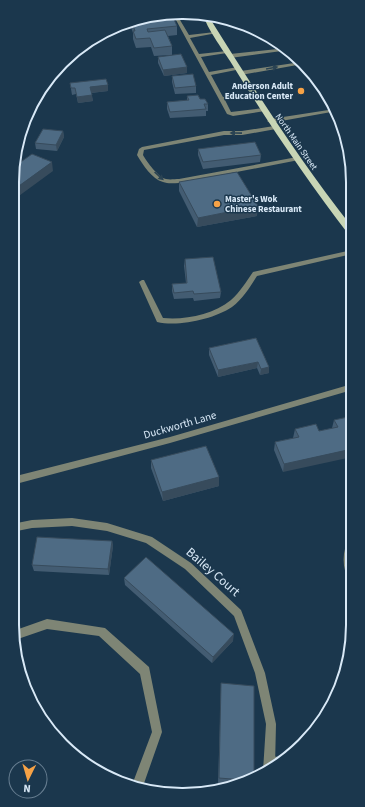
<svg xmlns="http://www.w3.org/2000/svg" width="365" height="807" font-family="'Source Sans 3',sans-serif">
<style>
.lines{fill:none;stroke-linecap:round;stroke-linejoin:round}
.service{fill:#7e8575;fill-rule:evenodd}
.minor{fill:#7e8575;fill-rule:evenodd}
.tertiary{fill:#7e8575;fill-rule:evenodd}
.primary{fill:#c8d5b5;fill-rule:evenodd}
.wall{fill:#435c72}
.shaded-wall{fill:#374b5c}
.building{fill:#4e6b84;stroke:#374b5c}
.oneway{fill:#2a4353}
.poi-dot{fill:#f6a246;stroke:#1b374d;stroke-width:1.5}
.labels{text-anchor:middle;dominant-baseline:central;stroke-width:3;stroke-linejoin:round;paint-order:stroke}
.far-poi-label{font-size:9px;font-weight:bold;fill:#d9e9f7;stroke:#1b374d;text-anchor:end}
.far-street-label{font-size:9px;fill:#d9e9f7;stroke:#1b374d}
.street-label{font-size:11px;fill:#d9e9f7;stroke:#1b374d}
.near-street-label{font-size:13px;fill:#d9e9f7;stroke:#1b374d}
.rim{fill:none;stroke:#d9e9f7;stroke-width:2}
</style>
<rect width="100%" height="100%" fill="#1b374d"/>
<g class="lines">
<!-- service -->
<path class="service" d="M197,15L203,16L180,20L189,35L215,32L217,33L190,38L199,54L227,51L229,52L227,53L201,57L209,72L238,67L241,69L211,75L223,97L254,93L257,95L254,97L225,100L231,112L263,108L266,110L265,111L233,116L227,114L176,20L172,19L177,17Z
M134,22L142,23L140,24L125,23Z
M287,48L289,50L230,58L227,56L230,54Z
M301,62L303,64L241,75L238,73L241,71Z
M274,126L277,128L276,129L242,135H224L144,150L143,155C147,162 158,177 166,179C170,180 175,179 179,179L297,157L299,158V160L179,183C174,183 168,184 163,182C152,179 143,165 137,155L139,149L142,147L224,131H242Z
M352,250V254L257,276C250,287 243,299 232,307C214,319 179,327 157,322L139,282L142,280H144L163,318C185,320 213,315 231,300C240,292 246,282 253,272Z
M353,534V584L350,583C341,566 342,552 350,535Z
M270,756L279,757L283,760L273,768L266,766L264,762L266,758Z"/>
<!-- minor -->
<path class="minor" d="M352,384V390L170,443L12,485V477L170,437Z
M72,518L107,523L152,537L191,563L241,610L265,673L276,724L275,766L264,773L263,771L266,724L255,673L234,616L185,569L146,543L107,531L72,526L32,528L12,532V524L32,520Z
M47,619L105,628L149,667L162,732L142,789L132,785L152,732L140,674L99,636L47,629L15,640L13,631Z"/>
<!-- tertiary -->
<path class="tertiary" d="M335,109L337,111L270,123L267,121L270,119Z"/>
<!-- primary -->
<path class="primary" d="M204,16L209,17C254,89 299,160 352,227V236L349,235C306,179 267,121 230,61C223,50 206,27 204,16Z"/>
</g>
<!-- wall -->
<path class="wall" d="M167,15L177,26V35L168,36L172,46V55L154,56L151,47L136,48L133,39V33L131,27V22Z
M158,57L187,67V73L164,76L158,63Z
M172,76L196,86V93L175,94L172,82Z
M70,83L108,91L91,93L93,101L78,103L76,94L72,95Z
M187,96L200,99L208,104V111H206V116L170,118L167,109V102L187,100Z
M63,131L64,137L57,151L36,149L35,143Z
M198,149L261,155L260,162L203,169L198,155Z
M179,182L257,216L197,227L179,191Z
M185,259L221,292L220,298L194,301L193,298L174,299L172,291V284L186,283L184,266Z
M256,338L269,367V373L260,375L257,368L218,377L209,355V348Z
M334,420L352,426L283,472L274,450L275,442L293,438L295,429L319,431L332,428Z
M151,460L219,486L163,501L151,468Z
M112,541L113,546L109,575L34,571L32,565Z
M124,578L233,641L212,663L125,585Z
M221,683L254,777L232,784L218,783L221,690Z"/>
<!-- shaded-wall -->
<path class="shaded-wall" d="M87,45L88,51L77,52Z
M187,67V73L164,76L163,70Z
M108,85V91L90,93V87Z
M92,95L93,101L78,103L77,97Z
M63,131L64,137L57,151L56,145Z
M52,162L53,171L12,201V191Z
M258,206L257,216L197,227L198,218Z
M258,362L257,368L218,377V370Z
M269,367V373L260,375L261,369Z
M352,449V457L283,472L284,464Z
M219,477V486L163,501L162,492Z
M112,541L113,546L109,575L108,569Z
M234,634L233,641L212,663L213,657Z"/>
<!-- building -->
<path class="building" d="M167,15H172L177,26L147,29L148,32L165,30L172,46L154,48L150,38L136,39L133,31H135L132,22Z
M181,54L187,67L163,70L158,57Z
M193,74L196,86L175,88L172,76Z
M106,79L108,85L90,87L92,95L77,97L75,88H71L70,83Z
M198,95L200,99H205L208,104H204L206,109L170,112L167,102L189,100L187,96Z
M43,129L63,131L56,145L35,143Z
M255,142L261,155L203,162L198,149Z
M32,154L52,162L12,191V182L15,166Z
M237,172L258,206L198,218L179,182Z
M213,257L221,292L194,294L193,291L174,293L172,284L187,283L185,259Z
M256,338L269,367L261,369L258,362L218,370L209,348Z
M348,417L352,426V449L284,464L275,442L299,437L295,429L316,424L319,431L338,427L334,420Z
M206,446L219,477L162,492L151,460Z
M37,537L112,541L108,569L32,565Z
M146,557L234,634L213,657L124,578Z
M221,683L254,686V777L244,780L219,778Z"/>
<!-- one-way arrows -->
<defs><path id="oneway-solid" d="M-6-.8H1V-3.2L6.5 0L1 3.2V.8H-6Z"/></defs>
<g class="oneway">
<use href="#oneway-solid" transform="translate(272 68) rotate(-10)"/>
<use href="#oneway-solid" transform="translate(236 133) rotate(-179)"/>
<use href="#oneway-solid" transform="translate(159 176) rotate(42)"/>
</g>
<!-- markers -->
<g class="poi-dot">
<circle cx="301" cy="91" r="4"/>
<circle cx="217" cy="204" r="4"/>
</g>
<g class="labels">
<!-- far-poi labels -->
<g class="far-poi-label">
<text x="293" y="86">Anderson Adult<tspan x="293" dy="10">Education Center</tspan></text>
<text x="225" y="199" text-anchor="start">Master's Wok<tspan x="225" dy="10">Chinese Restaurant</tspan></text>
</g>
<!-- far-street labels -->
<g class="far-street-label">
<text transform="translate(296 142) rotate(55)">North Main Street</text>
</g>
<!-- street labels -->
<g class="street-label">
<text transform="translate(180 425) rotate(-16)">Duckworth Lane</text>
</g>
<!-- near-street labels -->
<g class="near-street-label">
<text transform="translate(213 572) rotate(41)">Bailey Court</text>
</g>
</g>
<!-- crop -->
<path d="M0 0H365V807H0ZM182 19H183A163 163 0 0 1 346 182V625A163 163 0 0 1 183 788H182A163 163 0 0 1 19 625V182A163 163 0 0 1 182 19Z" fill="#1b374d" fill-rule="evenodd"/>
<path class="rim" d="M182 19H183A163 163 0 0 1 346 182V625A163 163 0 0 1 183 788H182A163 163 0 0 1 19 625V182A163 163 0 0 1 182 19Z"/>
<!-- north arrow -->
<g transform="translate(28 779) rotate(185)"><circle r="19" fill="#1b374d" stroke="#677e91"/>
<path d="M0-3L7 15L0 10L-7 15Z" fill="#f6a246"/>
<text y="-6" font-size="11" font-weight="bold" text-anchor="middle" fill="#d9e9f7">N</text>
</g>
</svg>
